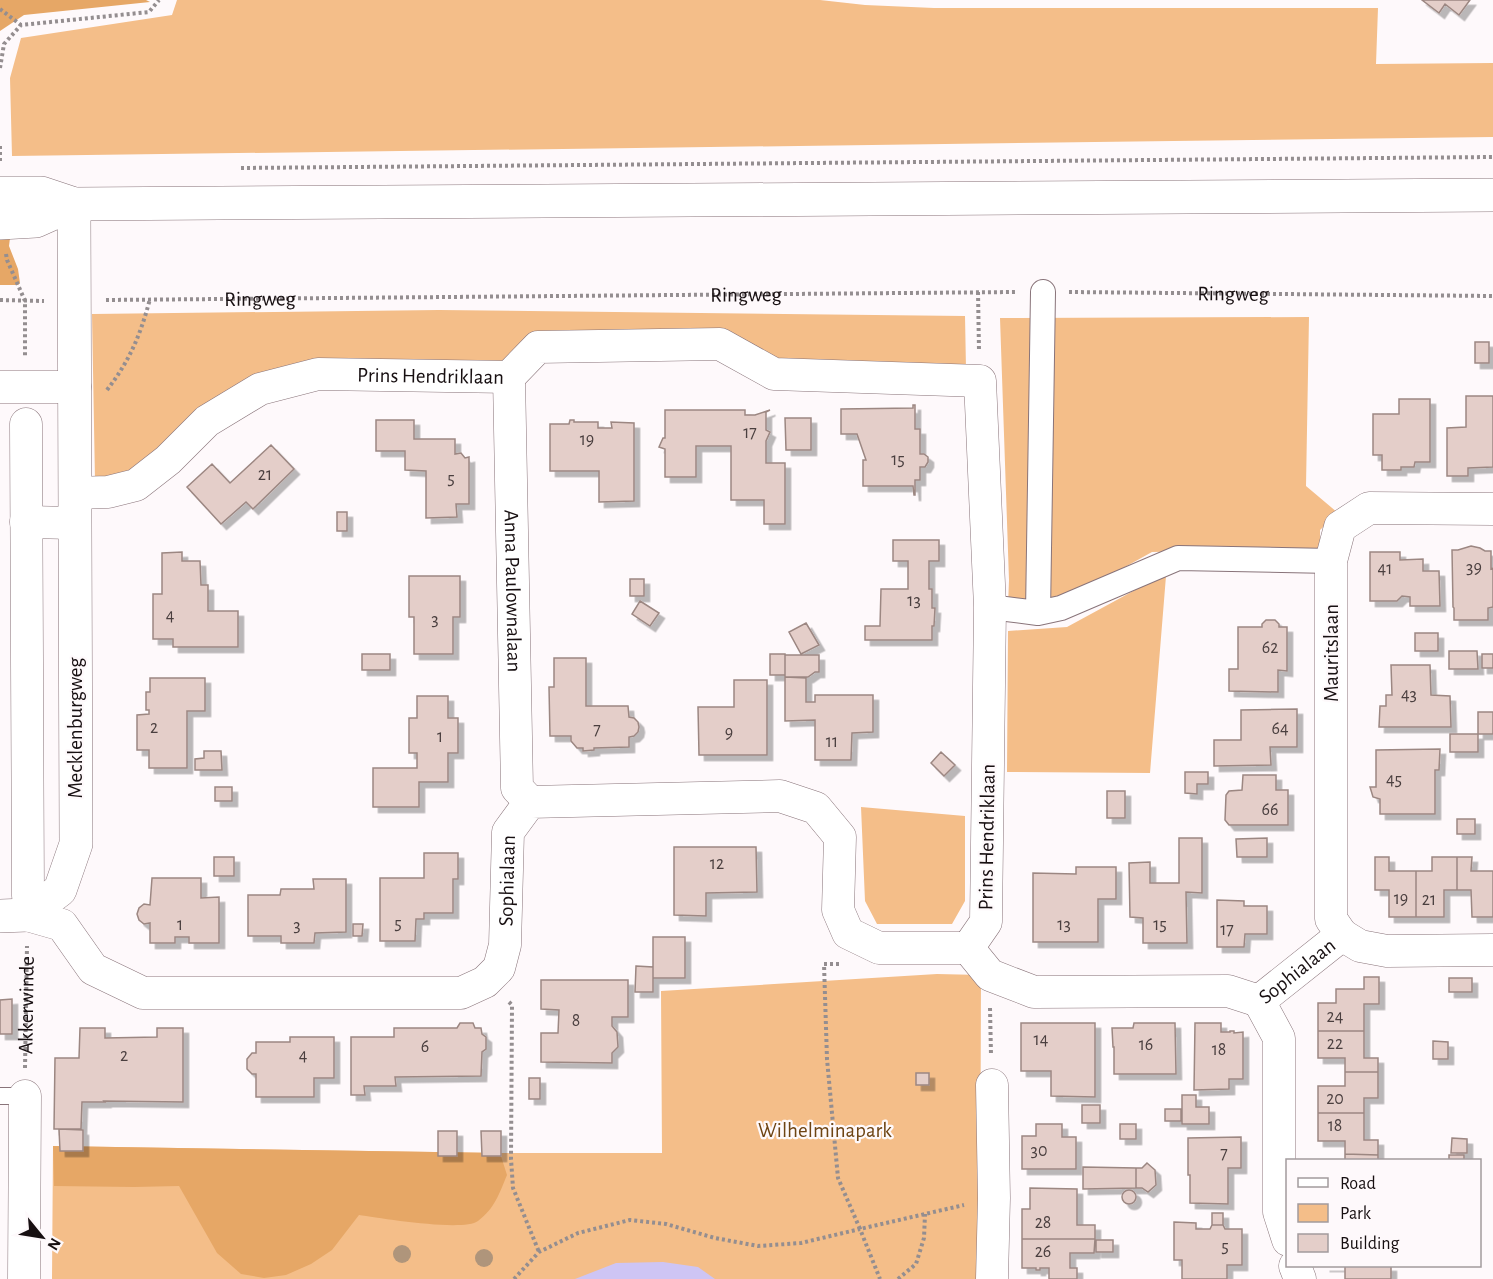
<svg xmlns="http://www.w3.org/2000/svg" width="1493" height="1279" font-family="'Alegreya Sans',sans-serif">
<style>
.green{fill:#f4be89}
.forest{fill:#e6a766}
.water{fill:#cec5f4}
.building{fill:#e4cec9;stroke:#9c8782;stroke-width:1.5;filter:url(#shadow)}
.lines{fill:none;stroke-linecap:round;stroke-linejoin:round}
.service-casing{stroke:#89747a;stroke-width:18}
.pedestrian-casing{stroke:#89747a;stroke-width:26}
.minor-casing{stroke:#89747a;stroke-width:33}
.tertiary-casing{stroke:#89747a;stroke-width:34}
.secondary-casing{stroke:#89747a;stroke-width:34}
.path{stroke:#948e90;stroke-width:4;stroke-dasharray:3 3;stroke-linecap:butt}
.service{stroke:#fff;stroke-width:16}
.pedestrian{stroke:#fff;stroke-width:24}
.minor{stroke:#fff;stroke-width:32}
.tertiary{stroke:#fff;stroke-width:33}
.secondary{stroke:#fff;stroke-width:33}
.tree{fill:#af957b}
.labels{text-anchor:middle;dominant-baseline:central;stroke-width:4.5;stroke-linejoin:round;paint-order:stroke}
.number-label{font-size:18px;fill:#4a3f3f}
.street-label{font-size:21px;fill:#170f11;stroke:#fef9fb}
.park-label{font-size:21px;fill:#6e4413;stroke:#fef9fb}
</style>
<defs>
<filter id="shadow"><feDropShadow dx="5.5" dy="5.5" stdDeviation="0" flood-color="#0004"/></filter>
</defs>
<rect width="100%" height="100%" fill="#fef9fb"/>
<!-- green -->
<path class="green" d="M177,0H820L865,5L934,8H1378L1376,64L1493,63V137L12,156L10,78L21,38L172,15Z
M439,310L965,316L966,369L786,367L720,338L498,369L325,368L135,477L95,481L92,314Z
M1309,317L1306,486L1338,513L1320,530V548L1152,552L1060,603L1008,606L1009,580L1000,318Z
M1166,576L1150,773L1007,772L1008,631L1067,627L1159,577Z
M861,807L965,816V901L952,924H877L865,901Z
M937,974L981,975L980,1279H52L53,1146L500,1153H662L661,991Z"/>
<!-- forest -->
<path class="forest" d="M0,0H146L150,2L24,15L0,31Z
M0,238H10L9,246L18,269L20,283L18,285H0Z
M53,1146L500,1153L507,1175C499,1194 495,1208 478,1221C463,1232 380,1218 359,1215L332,1250L311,1264L286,1275L264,1278L241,1274L217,1253L179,1186L134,1187L54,1186Z"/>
<!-- water -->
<path class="water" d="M663,1262L698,1267L715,1279H575L616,1263Z"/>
<!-- building -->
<path class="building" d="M1422,0H1470L1459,15L1445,4L1439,13Z
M1475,342H1489V363H1475Z
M1466,396H1493V467L1468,468V476H1447V428L1466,427Z
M1399,399H1430V462H1415L1414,467H1401V470H1382V455H1373V414H1399Z
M913,405H915V429H920V454H924L928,457V462L925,467H920V480H915V495H914L913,486H863V460H866L857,434H841V409L913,408Z
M665,410H745V415H755L770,410L766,412V430L770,432L766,441V463H785V524H764V500H731V446H696V477H665V449L659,447L663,438H665Z
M785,418H811V450H786Z
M376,420H414V439H455V454L461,453L465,458L469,457V504H456L457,517L426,518V471L405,470V451H376Z
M570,420H574V422H598V428H612L611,422L634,423V501L599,502V471H550V424H569Z
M271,445L294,469L253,509L246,502L221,524L187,487L212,464L230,483Z
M337,512H347V531H337Z
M893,540H939V561H929V589H932V608H935L934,626H932V640H865V626H880L881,589H908V561H893Z
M1471,546L1480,548L1485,551H1491V569L1493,568V607L1488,608V620H1454V608L1453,607L1452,550H1458Z
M182,552V561H200L201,585H208V611H238V647H173V639H153V594H162V553Z
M1370,552H1400V560L1423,559V571H1439L1440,606H1410V597L1402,596L1397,601H1370Z
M409,576H460V617H453V654H414V617H409Z
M630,579H644V596H630Z
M640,601L659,613L650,626L632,614Z
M1266,620H1275L1279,624V627H1287V671L1278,670V692L1229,691V669H1238V627H1262V624Z
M806,623L819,645L801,654L789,632Z
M1415,633H1438V651H1415Z
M1449,651H1477L1478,669H1449Z
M362,654H390V670H362Z
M770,654H785V675H770Z
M1482,654H1493V668H1482Z
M785,655H819V672H815L808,677H785Z
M554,658H586V706H628L629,717L634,718L638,722L639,727L638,732L634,736L629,737V747L594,748V750L583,751V748H577L571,741V736H550L549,687H554Z
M1391,665H1430L1431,695L1450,696L1451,727H1379L1380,706H1386V695H1392Z
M785,677L806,678V702H815V695H873V732L852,733L851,760H815V720L785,721Z
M150,678H205V711H187V768H149V750H137V715L149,714V710H146V692H150Z
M734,680H767V755H699L698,707H734Z
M417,696H448V718H458V753H448V782H419V807H373V768H417V753H409V718H417Z
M1297,709V747H1270L1271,765L1214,766V740H1241V710Z
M1478,712H1493V734H1478Z
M1450,734H1478V752H1450Z
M1440,749L1439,770H1435V814H1380V799L1373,797L1370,787H1376V750Z
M204,751H221L222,770H195V759L204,758Z
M941,752L955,765L944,776L931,763Z
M1185,772H1208V784H1197V794L1185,793Z
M1243,775H1276V790H1288V825H1229L1225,820L1226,795L1229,791L1242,790Z
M215,787H232V801H215Z
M1107,791H1125V818H1107Z
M1457,819H1475V834H1457Z
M1179,838H1202V893L1186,892L1187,943H1143V918L1130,917L1129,863L1150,862V883H1179Z
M1267,838V857H1237L1236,839Z
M674,847H756L757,892L706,893V916L674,915Z
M424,853H458V879H453V913H424V919H416L415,941H380V878H424Z
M214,857H234V876H214Z
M1375,857H1389V871H1416V917H1389V890H1375Z
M1432,857H1457V890H1444V917H1416V871H1432Z
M1457,857H1472L1471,871H1493V917H1472L1471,890H1457Z
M1076,867H1116V899H1098V942H1033V873L1076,874Z
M152,878H201V898L219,897V943H189V937H175V943H150V923L144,924L139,920L137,914L139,908L144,904L150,905Z
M313,879H346V932L315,933L314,943H281V936H248V895H280L281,889H314Z
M1217,900L1244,901V906H1267V934H1245L1244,947H1217Z
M353,924H363L362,936H353Z
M653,937H685V978H653Z
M636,966L653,967V992H635Z
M1364,977H1379V1004H1364V1031H1318V1003H1336V989H1364Z
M1449,978H1472V992H1449Z
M541,980H628V1017H612V1026L617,1032L618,1047L612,1053V1063L541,1062V1033H558L559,1010L541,1009Z
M12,999V1034H0V1000Z
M460,1023H473L475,1028H481L482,1034L486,1037V1049L482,1052L481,1076L395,1077L396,1086H364L365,1095H351V1037H394V1028H457Z
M1021,1023H1095V1097L1051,1096V1071H1021Z
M1134,1023H1175L1176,1074H1114V1047H1113L1112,1028H1133Z
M1195,1023H1221V1032H1230V1031H1234V1033L1243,1032V1079H1229V1089L1194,1090Z
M80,1028H105V1038L157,1037V1028H183V1102L104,1101L105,1102H82L81,1129H54L55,1058H79Z
M1318,1031H1364V1058H1378V1072H1345V1058H1318Z
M290,1037H334V1078H314V1097H256V1074H252L247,1069V1059L252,1053H256V1042H290Z
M1433,1041L1448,1042V1059H1433Z
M1345,1072H1378V1098H1364V1113H1318V1086H1345Z
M916,1073H929V1085H916Z
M529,1078H540V1099H529Z
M1182,1095H1196V1107H1209V1124H1182Z
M1082,1105H1100V1123H1082Z
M1165,1109H1181V1121H1165Z
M1318,1113H1364V1140H1378V1155L1345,1154V1141H1318Z
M1036,1124H1062V1137H1076V1169H1022V1136H1036Z
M1120,1124H1136V1139H1120Z
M59,1129L83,1130V1151H60Z
M438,1131H457V1156H438Z
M481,1131H501V1156H482Z
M1241,1137V1168H1228V1204L1190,1203V1175H1188V1138Z
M1452,1138L1467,1139V1153H1451Z
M1345,1154L1378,1155V1160H1345Z
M1449,1155H1464V1160H1449Z
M1147,1163L1155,1170L1156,1185L1148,1192L1142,1188H1136V1168H1142Z
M1083,1167L1136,1168V1188L1083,1189Z
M1030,1188L1077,1189V1225H1095V1239H1022V1209H1030Z
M1122 1197a7 7 0 1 1 14 0a7 7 0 1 1-14 0Z
M1212,1213H1223V1225H1212Z
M1174,1222L1196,1223V1229H1210L1212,1225H1223L1225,1229H1242V1265H1227V1279H1182V1260H1174Z
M1022,1239H1095L1094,1253H1070V1268H1077V1279H1049V1268H1040V1270H1036V1268H1022Z
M1096,1240H1113V1252H1096Z
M1324,1266H1391V1279H1345V1266Z"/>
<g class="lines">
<!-- service casing -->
<g class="service-casing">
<path id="service" d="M0,1096H25"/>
</g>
<!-- pedestrian casing -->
<g class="pedestrian-casing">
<path id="pedestrian" d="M990,607L1038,613L1061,608L1178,558L1331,561
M1038,613L1043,292"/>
</g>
<!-- minor casing -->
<g class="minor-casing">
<g id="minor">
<path id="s4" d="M509,377L517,788L530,802"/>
<path d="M0,387H75"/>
<path d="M26,424L28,896"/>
<path id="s5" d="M75,493L108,492L136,485L168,460L207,421L260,389L318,374L509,377L538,347L720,344L774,374L980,381L990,607L986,922L968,948L990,975L1034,992L1228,991L1259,1001L1342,935L1360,946L1387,951L1493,950"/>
<path d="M26,522L75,523"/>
<path id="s6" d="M27,915L62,925L93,969L143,993H461L485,982L499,968L505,945L508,832L530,802L780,796L816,808L840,837L838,910L848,933L879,948H968"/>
<path d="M1342,935L1331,919V561L1340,527L1369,508L1493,509"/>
<path d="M1259,1001L1279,1038V1212L1288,1240"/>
<path d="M992,1085L994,1198L992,1279"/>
<path d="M1295,1266L1300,1279"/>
<path d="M24,1279L25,1096"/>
</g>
</g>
<!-- tertiary casing -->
<g class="tertiary-casing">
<path id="tertiary" d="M0,916L27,915L60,890L76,844L74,204"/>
</g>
<!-- secondary casing -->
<g class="secondary-casing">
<path id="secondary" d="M0,193H41L74,204L1493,195
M0,223L36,221L74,204"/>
</g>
<!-- path -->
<g class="path">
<path d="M0,9L21,25"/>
<path d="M0,68L4,44L21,25L149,12L159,0"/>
<path d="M0,146V163"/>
<path d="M241,168L1493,157"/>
<path d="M6,254L7,260L25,301V356"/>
<path d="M978,292L979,351"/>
<path id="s1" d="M1069,292L1493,296"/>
<path d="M0,300L44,301"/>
<path id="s2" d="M106,300L1016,292"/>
<path d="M107,390C130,360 140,336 150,299"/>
<path d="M839,964H824L827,1059L838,1178L860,1229L964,1205"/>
<path d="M509,1002L512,1005L511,1159L513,1188L539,1252"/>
<path d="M990,1008L991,1055"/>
<path id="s3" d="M25,1068L27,946"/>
<path d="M514,1279L539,1252L578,1233L630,1220L666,1224L715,1238L758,1246L801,1243L860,1229L880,1279"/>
<path d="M898,1279L916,1264L924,1238L925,1214"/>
</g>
<!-- service -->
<use href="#service" class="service"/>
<!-- pedestrian -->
<use href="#pedestrian" class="pedestrian"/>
<!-- minor -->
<use href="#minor" class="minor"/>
<!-- tertiary -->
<use href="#tertiary" class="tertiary"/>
<!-- secondary -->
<use href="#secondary" class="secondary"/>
</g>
<!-- trees -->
<g class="tree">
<circle cx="402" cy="1254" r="9"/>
<circle cx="484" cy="1258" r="9"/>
</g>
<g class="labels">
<!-- number labels -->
<g class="number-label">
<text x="750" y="433">17</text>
<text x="587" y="440">19</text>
<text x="898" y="460">15</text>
<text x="265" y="475">21</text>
<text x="451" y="479">5</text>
<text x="1474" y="568">39</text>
<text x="1385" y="569">41</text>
<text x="914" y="601">13</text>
<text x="170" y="616">4</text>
<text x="435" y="620">3</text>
<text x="1270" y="648">62</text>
<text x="1409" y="695">43</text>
<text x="154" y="728">2</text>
<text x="1280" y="729">64</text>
<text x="597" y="730">7</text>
<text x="729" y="733">9</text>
<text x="440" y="737">1</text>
<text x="832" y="742">11</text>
<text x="1394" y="780">45</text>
<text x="1270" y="810">66</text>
<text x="717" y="864">12</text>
<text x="1401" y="899">19</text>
<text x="1429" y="900">21</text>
<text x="398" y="924">5</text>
<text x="180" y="925">1</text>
<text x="1064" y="925">13</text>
<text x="1160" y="925">15</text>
<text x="297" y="926">3</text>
<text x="1227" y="930">17</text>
<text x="1335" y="1017">24</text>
<text x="576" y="1021">8</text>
<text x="1041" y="1040">14</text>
<text x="1335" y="1044">22</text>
<text x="1146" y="1045">16</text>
<text x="425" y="1047">6</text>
<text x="1219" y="1050">18</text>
<text x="124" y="1056">2</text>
<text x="303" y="1056">4</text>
<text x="1335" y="1099">20</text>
<text x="1335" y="1126">18</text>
<text x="1039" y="1151">30</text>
<text x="1224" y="1154">7</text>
<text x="1043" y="1223">28</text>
<text x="1225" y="1247">5</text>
<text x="1043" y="1252">26</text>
</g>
<!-- street labels -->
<g class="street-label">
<text stroke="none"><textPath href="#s1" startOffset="164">Ringweg</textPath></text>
<text stroke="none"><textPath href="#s2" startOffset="640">Ringweg</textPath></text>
<text stroke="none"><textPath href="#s2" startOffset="154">Ringweg</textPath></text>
<text stroke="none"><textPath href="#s5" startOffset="392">Prins Hendriklaan</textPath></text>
<text stroke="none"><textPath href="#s4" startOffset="214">Anna Paulownalaan</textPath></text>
<text transform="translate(1331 653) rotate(-90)">Mauritslaan</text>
<text transform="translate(75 728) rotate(-90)">Mecklenburgweg</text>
<text transform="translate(987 837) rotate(-89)">Prins Hendriklaan</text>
<text stroke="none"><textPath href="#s6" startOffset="598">Sophialaan</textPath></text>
<text stroke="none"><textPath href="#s5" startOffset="1892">Sophialaan</textPath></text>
<text stroke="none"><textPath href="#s3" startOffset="63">Akkerwinde</textPath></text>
</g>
<!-- park labels -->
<g class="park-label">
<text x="825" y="1130">Wilhelminapark</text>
</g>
</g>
<!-- legend -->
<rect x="1286" y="1159" width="195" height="108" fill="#fef9fb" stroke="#a29b9d" stroke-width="1.5"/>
<rect x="1298" y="1178" width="30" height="9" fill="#ffffff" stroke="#a29b9d" stroke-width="1.5"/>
<text x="1340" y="1189" font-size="18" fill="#170f11">Road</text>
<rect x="1298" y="1204" width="30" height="18" fill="#f4be89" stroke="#a29b9d" stroke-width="1.5"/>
<text x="1340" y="1219" font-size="18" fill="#170f11">Park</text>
<rect x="1298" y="1234" width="30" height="18" fill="#e4cec9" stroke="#a29b9d" stroke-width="1.5"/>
<text x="1340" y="1249" font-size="18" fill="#170f11">Building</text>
<!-- north arrow -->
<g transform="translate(42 1237) rotate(120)" stroke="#fef9fb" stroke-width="4.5" paint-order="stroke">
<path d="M0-4.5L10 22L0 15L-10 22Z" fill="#170f11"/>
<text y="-9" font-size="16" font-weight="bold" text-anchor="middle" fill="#170f11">N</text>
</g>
</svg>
